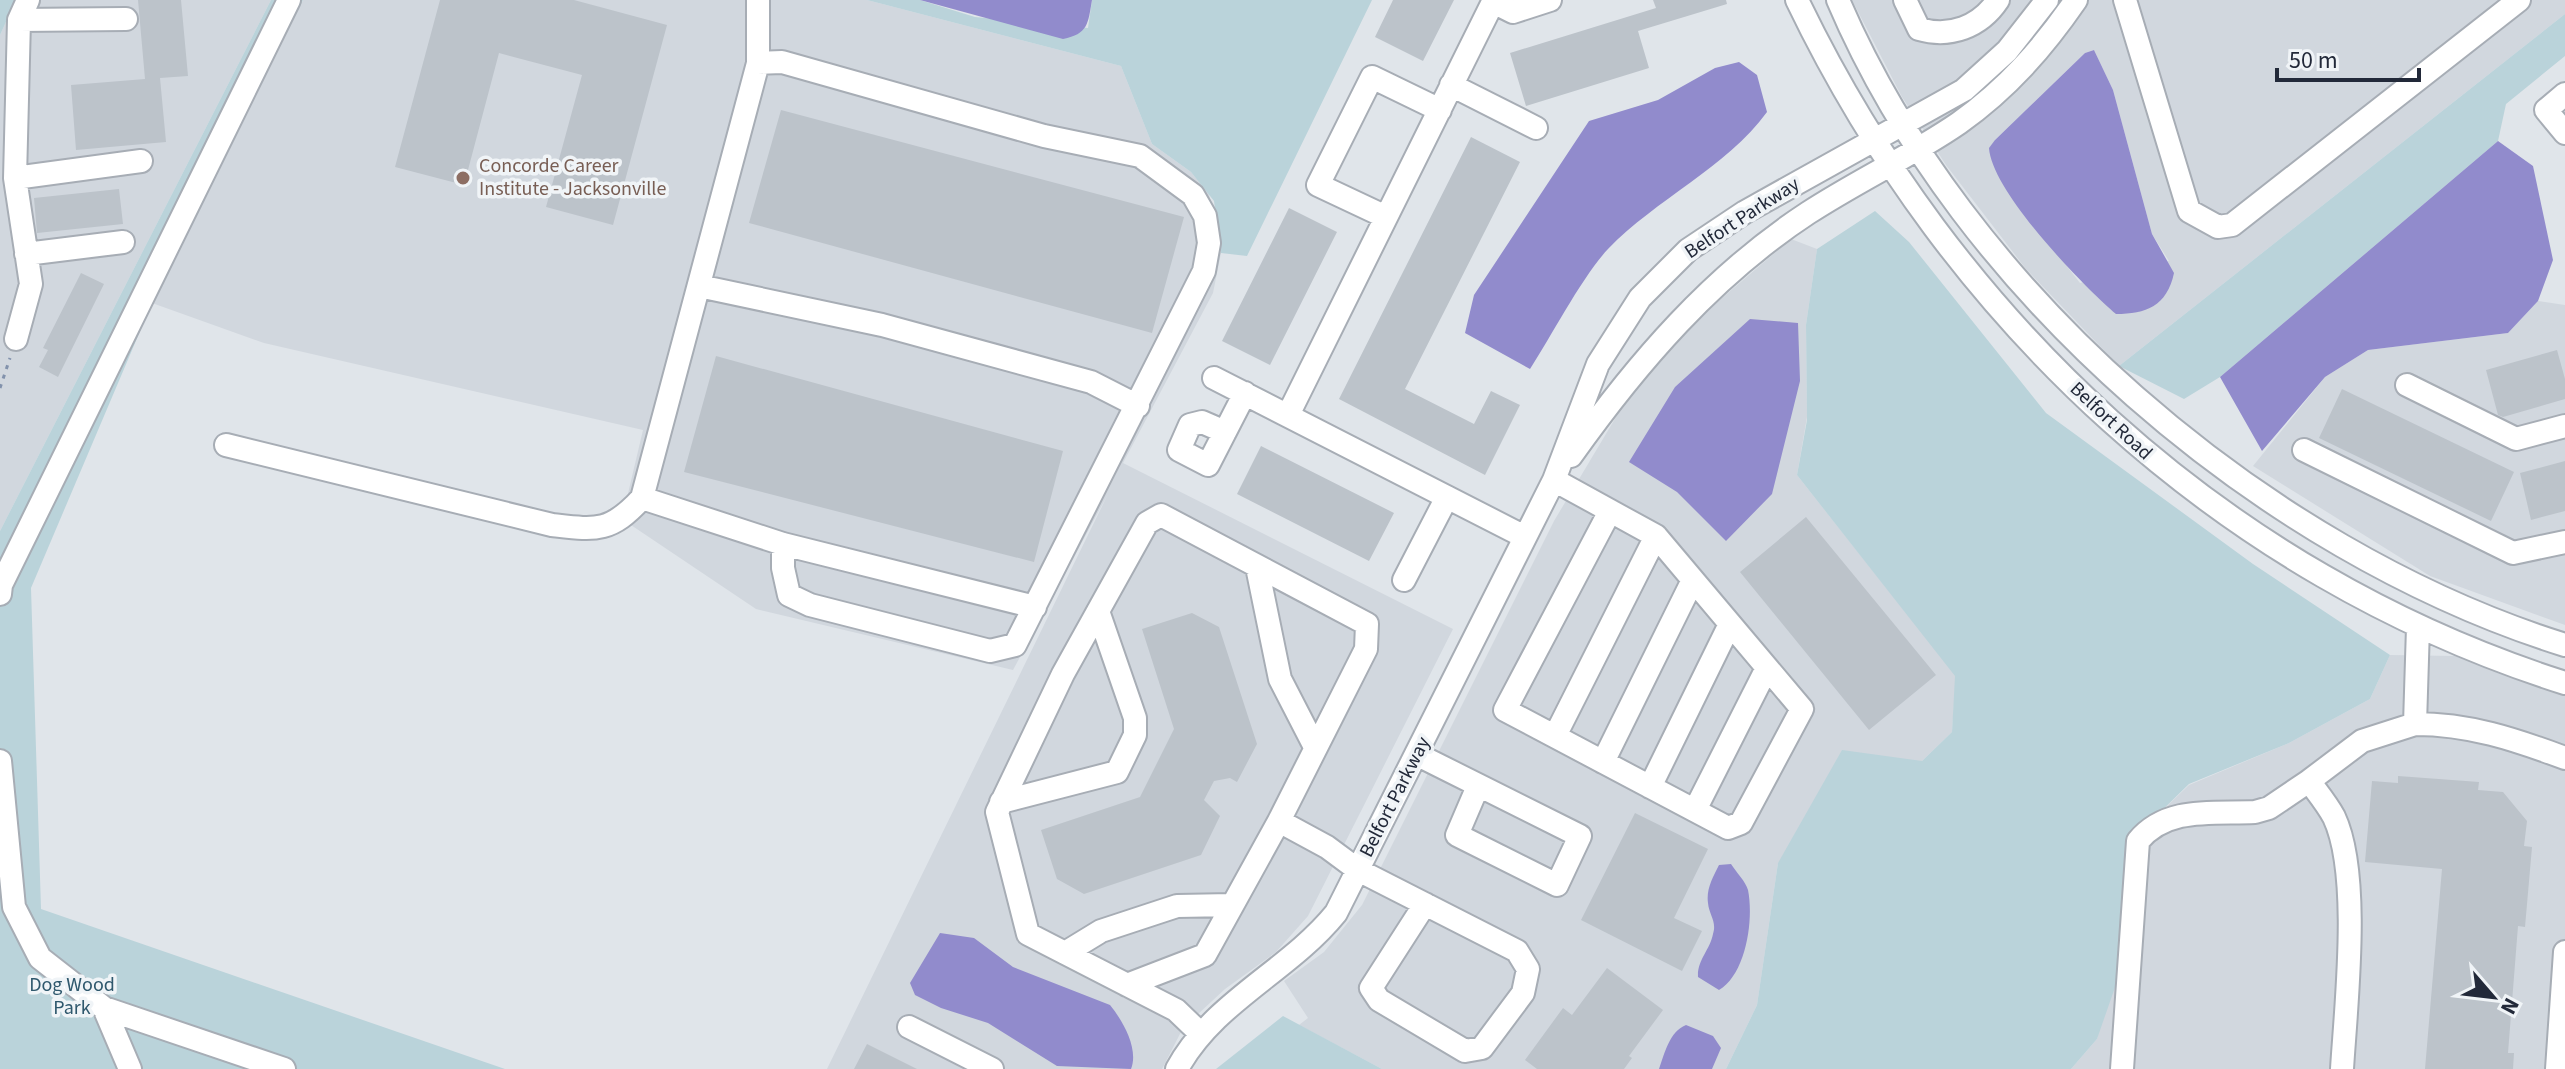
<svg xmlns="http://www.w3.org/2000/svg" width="2565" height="1069" font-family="'Source Sans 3',sans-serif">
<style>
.built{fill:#d1d7de;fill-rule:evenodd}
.green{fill:#bad3da}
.water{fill:#918bcc}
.building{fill:#bcc3ca}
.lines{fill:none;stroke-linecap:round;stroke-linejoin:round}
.minor-casing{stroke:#a7adb5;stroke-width:26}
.path{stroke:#8292ac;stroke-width:3;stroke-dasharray:4 6;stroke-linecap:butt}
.minor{stroke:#fff;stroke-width:22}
.education-dot{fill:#8d6e63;stroke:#f0f4f7;stroke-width:3}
.labels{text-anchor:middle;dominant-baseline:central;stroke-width:7;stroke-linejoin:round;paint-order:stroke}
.education-label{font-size:20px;fill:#785e54;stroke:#f0f4f7;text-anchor:start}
.street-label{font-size:20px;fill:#222939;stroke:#f0f4f7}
.park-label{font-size:20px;fill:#2f586d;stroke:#f0f4f7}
</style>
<rect width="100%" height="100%" fill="#e0e5ea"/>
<!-- built -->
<path class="built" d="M16,0H271L0,531V35Z
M303,0H867L1121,66L1152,144L1191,172L1209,194L1221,253L1213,293L1123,463L1453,629L1308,916L1276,952L1225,989L1183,1028L1162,1069H827L1108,494L1013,670L756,609L622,519L643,430L264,343L152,303Z
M1852,0H2565V14L2119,366L2026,269L1946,165L1902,97ZM2094,50L2113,90L2152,234L2169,261L2080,283L2008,191L1995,140L2085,53Z
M1791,239L1817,249L1806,325L1807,417L1797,475L1956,676L1952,732L1922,761L1778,863L1757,1005L1726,1069H1382L1299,1025L1308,1018L1284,981L1324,952L1362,905L1554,521L1625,402L1687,328Z
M2538,301L2565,305V625L2430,576L2253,466L2325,377L2368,350L2508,333Z
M2390,655L2455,656L2565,695V1069H2071L2097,1039L2143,829L2189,785L2289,743L2370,699Z"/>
<!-- green -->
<path class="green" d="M0,0H16L0,35Z
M271,0H303L152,303L31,588L41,909L505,1069H0V531Z
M867,0H920L975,17L1088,28L1092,0H1372L1247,256L1221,253L1214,201L1191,172L1152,144L1121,66Z
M2565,14V56L2506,104L2498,141L2220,377L2184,399L2119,366Z
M1875,211L1909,242L2046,413L2253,564L2390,655L2370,699L2289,743L2189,784L2143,829L2121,970L2097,1039L2071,1069H1726L1757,1005L1778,863L1842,750L1922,761L1952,732L1955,676L1797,475L1807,420L1806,325L1817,249Z
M1283,1016L1382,1069H1216Z"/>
<!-- water -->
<path class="water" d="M920,0H1092C1088,24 1088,34 1063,39Z
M2094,50L2113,90L2152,234L2174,273C2167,306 2146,314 2116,314C2082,285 1992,192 1989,148L1995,140L2085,53Z
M1739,62L1757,75L1767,112C1726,168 1656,199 1608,249C1582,277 1552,335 1530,369L1465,333L1474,295L1589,121L1658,100L1715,68Z
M2498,141L2533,166L2553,260L2538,301L2508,333L2368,350L2325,377L2262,451L2220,377Z
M1750,319L1798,323L1800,381L1772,494L1726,541L1677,492L1629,462L1675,387Z
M1731,864C1736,872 1746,882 1748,890C1754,920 1746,974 1719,990L1698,977C1697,960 1710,950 1713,934C1717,921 1709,915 1708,903C1706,889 1713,877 1719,865Z
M940,933L974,938L1013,967L1110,1005C1123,1021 1139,1049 1131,1069L1057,1066L988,1023L941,1008L915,995L910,983Z
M1686,1025L1713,1036L1721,1048L1712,1069H1659C1665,1053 1669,1032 1686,1025Z"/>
<!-- building -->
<path class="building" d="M138,0H181L188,76L160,78L166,142L76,150L71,85L145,79Z
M440,0H574L667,25L613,225L546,207L582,75L499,53L464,185L395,167Z
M1393,0H1454L1423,61L1375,37Z
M1653,0H1726L1727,4L1638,31L1649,68L1526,106L1510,53L1656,8Z
M781,110L1184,217L1152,333L749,223Z
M1471,137L1520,162L1405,389L1474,424L1491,391L1520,405L1485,475L1339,399Z
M119,189L123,224L37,233L34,198Z
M1289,208L1337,232L1270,365L1222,341Z
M81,273L104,284L58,377L39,367L48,350L43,348Z
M2557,350L2565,379V399L2503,417L2498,415L2486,370Z
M716,356L1063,451L1034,562L684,472Z
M2342,389L2514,472L2491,521L2319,438Z
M1261,446L1394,513L1369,561L1237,494Z
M2565,461V511L2531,520L2520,473Z
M1806,517L1936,675L1869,730L1740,572Z
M1192,613L1219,627L1257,744L1237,782L1230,778L1214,781L1204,800L1220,816L1201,855L1084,894L1057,879L1041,830L1140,797L1174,729L1142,629Z
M2398,776L2479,782L2478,790L2503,792L2527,821L2524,846L2532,847L2525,927L2518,926L2508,1053H2514L2513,1069H2425L2442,869L2365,862L2372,781L2398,783Z
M1635,813L1708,849L1674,918L1702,931L1682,971L1581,920Z
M1607,968L1663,1010L1629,1056L1632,1058L1624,1069H1537L1525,1060L1563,1008L1572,1015Z
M867,1044L917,1069H854Z"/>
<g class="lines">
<!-- minor casing -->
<g class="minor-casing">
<path id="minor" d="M28,0L19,20L126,19
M758,0V63L642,498L783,544L1035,607
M1797,0C1951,321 2224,575 2565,683
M1838,0C1962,292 2264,551 2565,645
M1905,0L1919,29C1950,38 1980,27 1998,0
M2125,0L2189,211L2218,227L2232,225L2519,0
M1493,2L1513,12L1550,0
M19,20L15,178L141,161
M758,63L782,62L1044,136L1140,156L1193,195L1205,216L1209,243L1204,271L1015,645L990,651L810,605L789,595L783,568V544
M1451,85L1536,128
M2565,94L2546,110L2565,133
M15,178L31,284L16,339
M1386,217L1318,185L1372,77L1440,110
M26,254L123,242
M699,286L882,325L1091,382L1138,406
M1214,378L1525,537
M2407,385L2516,439L2565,426
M1288,415L1494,0
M1225,432L1202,422L1190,425L1179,450L1208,465L1245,393
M226,445L552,525C596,530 610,533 642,498
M2304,450L2513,553L2565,542
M1571,456C1637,363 1712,276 1808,213C1857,181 1911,156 1959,123C2007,89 2043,48 2076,0
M1554,480L1656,536L1802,709L1741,823L1728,828L1505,710L1610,511
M1257,567L1280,679L1314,745
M1404,580L1447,497
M0,594L1,585L289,0
M2415,724C2469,724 2514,739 2565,758
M1555,736L1656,536
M1416,754L1580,836L1557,885L1457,835L1478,786
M0,761L14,907L40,958L104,1008L284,1069
M1603,762L1693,580
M1650,787L1730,624
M1001,802L1117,772L1135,735V718L1098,611
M1695,810L1767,668
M1065,953L1101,931L1177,906L1232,905
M1127,985L1205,955L1279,821
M104,1008L130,1069
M909,1027L992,1069
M1200,1033L1176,1010L1028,934L997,812L1063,674L1147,523L1161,515L1367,624L1366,649L1279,821L1327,847L1358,870L1517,951L1528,969L1523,993L1482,1048L1465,1051L1379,1000L1371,988L1425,904
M1177,1069C1214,1001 1288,972 1336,913L1554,480L1598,364L1640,298L1688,250L1745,212L1964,90L2007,51L2047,0
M2122,1069L2138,841C2167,806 2213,814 2255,812L2269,808L2309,781
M2342,1069C2346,1004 2361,874 2334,817C2327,804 2317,792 2309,781L2362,741L2415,724L2418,627
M2557,1069L2565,952"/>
</g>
<!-- path -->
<path class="path" d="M0,388L10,358"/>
<!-- minor -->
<use href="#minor" class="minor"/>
</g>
<!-- markers -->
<circle class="education-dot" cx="463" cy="178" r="8"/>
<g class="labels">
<!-- education labels -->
<g class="education-label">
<text x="479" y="166">Concorde Career<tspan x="479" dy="23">Institute - Jacksonville</tspan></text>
</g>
<!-- street labels -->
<g class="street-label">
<text transform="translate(1742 218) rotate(-33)">Belfort Parkway</text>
<text transform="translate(2111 421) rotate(43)">Belfort Road</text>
<text transform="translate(1395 797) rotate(-63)">Belfort Parkway</text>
</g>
<!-- park labels -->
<g class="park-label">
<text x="72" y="985">Dog Wood<tspan x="72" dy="23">Park</tspan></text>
</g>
</g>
<!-- north arrow -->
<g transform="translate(2493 997) rotate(118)" stroke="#f0f4f7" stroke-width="6" paint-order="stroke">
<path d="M0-6L14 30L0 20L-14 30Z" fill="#222939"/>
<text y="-12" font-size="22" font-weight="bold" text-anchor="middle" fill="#222939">N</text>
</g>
<!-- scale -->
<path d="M2277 68v12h142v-12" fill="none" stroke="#222939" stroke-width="4"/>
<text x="2289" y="68" font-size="24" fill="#222939" stroke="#f0f4f7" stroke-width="6" paint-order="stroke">50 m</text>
</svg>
